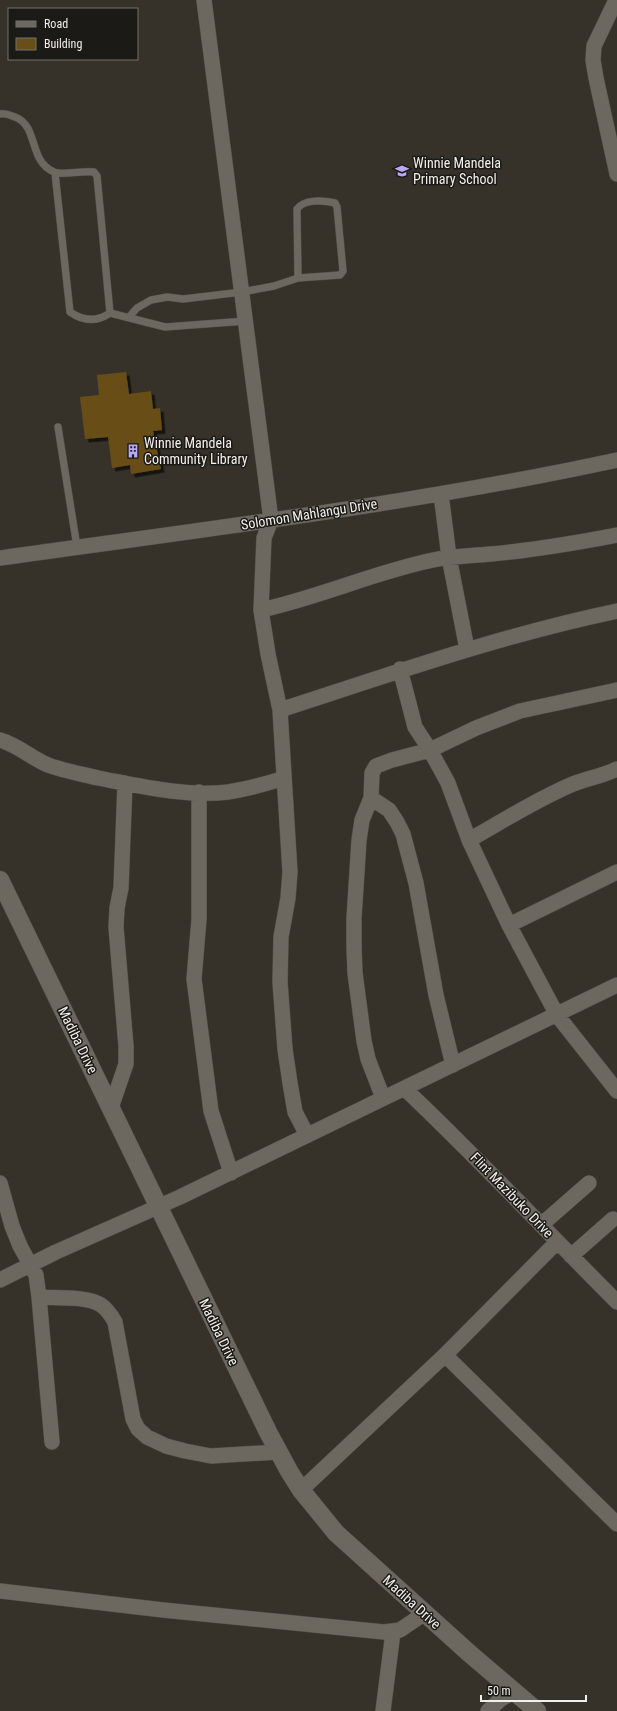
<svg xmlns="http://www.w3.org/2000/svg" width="617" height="1711" font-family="'Roboto Condensed',sans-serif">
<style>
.building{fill:#684e18;filter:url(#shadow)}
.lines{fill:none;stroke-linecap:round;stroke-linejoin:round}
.service-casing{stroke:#504d47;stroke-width:8}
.minor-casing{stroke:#504d47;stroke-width:16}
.tertiary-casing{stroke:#504d47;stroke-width:19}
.service{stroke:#6c675f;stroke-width:7}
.minor{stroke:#6c675f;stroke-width:15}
.tertiary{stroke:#6c675f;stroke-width:18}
.labels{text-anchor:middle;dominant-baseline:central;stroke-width:3;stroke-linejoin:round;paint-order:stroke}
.poi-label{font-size:14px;fill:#f2f0eb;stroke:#1c1a16;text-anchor:start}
.street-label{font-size:14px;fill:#f2f0eb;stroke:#1c1a16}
</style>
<defs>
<filter id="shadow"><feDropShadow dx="3.5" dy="3.5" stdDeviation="0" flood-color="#0009"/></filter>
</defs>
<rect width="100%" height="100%" fill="#36322a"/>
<!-- building -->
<path class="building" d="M126,372L129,394L151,391L153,409L160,408L162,430L153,431L161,469L131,474L130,465L112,468L108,437L85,439L80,397L99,395L97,375Z"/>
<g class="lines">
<!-- service casing -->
<g class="service-casing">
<path id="service" d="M0,114C6,113 10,115 15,117C39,126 28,161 54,172C62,176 83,170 94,172L97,176L110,313
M55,173L70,312C83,321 97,322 110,313L165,327L246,321
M129,317L137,308L151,300L167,297L183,299L242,292L274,286L298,278L340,275L343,271L337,207L335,203C323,200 304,199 297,209L298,278
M58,427L77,547"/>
</g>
<!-- minor casing -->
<g class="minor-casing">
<path id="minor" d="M204,0L271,520L264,538L261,610L268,654L280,710L290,872L288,898L281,937L280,982L285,1049L290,1083L295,1112L307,1135
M616,0L594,46L593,60L596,78L617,174
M441,494L449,557L467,649
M0,558C206,529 413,504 617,460
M261,610C320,597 375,572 433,560C452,556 471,556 491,554C533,550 575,543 617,535
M400,669L415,727L430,750L448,783L469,840L509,925L557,1015L617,1091
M280,710C391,674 502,635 617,611
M0,740C18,745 31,758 48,765C64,771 82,774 98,778C140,786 186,797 228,792C247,789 266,784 284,778
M199,792V919L194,979L211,1111L231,1173
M371,798L389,810L397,822L403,834L416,883L436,995L453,1065
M469,840C503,821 537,799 573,784C588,778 603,776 617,769
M509,925L617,872
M405,1089C478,1158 546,1231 617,1302
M383,1098L368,1059L364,1041L355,973L354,948V918L359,840L362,820L371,798L372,773L376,766L392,760L430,750L476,728L520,711L617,690
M111,1108L126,1064V1046L116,927L117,908L121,888L125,783
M0,1183L12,1226L20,1246L36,1275L39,1297L52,1442
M541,1225L589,1183
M571,1256L613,1219
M0,1280L56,1252L180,1197L617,985
M39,1297C56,1298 87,1296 101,1305C107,1309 111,1315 115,1322L133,1419L138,1429L147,1437L166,1446L185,1451L211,1456L278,1452
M445,1355L617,1524
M301,1490L445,1355L557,1242
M0,1591L163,1610L384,1632L400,1630L425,1613
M383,1711L393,1632
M488,1711L501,1699L515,1691"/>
</g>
<!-- tertiary casing -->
<g class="tertiary-casing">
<path id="tertiary" d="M0,880L268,1432L289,1471L301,1490L336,1533L469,1653L537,1711"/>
</g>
<!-- service -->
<use href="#service" class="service"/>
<!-- minor -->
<use href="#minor" class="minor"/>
<!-- tertiary -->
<use href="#tertiary" class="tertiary"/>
</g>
<!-- icons -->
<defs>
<g id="school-bare" transform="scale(1.08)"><path d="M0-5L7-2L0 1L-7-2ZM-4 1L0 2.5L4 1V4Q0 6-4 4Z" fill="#b9aaf7" stroke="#1c1a16" stroke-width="2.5" paint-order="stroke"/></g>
<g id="building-bare" transform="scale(1.08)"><path d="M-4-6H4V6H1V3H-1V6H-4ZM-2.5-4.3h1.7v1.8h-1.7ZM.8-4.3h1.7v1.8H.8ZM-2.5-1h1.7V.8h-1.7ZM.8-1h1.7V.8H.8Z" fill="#b9aaf7" stroke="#1c1a16" stroke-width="2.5" paint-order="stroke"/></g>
</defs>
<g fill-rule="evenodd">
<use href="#school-bare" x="402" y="171"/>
<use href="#building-bare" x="133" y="451"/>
</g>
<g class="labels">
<!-- poi labels -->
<g class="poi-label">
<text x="413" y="163">Winnie Mandela<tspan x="413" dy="16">Primary School</tspan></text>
<text x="144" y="443">Winnie Mandela<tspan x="144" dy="16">Community Library</tspan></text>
</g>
<!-- street labels -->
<g class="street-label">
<text transform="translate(309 514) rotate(-9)">Solomon Mahlangu Drive</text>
<text transform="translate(78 1040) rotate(64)">Madiba Drive</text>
<text transform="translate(512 1195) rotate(46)">Flint Mazibuko Drive</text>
<text transform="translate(219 1332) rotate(64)">Madiba Drive</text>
<text transform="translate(412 1602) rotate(42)">Madiba Drive</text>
</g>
</g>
<!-- legend -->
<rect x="8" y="8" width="130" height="52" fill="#1c1a16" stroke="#72706b"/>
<rect x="16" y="21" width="20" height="6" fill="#6c675f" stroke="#72706b"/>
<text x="44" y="28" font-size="12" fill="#f2f0eb">Road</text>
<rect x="16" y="38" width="20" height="12" fill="#684e18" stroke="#72706b"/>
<text x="44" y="48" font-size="12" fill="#f2f0eb">Building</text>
<!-- scale -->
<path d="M481 1695v6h105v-6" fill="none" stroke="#f2f0eb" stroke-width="2"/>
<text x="487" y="1695" font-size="12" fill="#f2f0eb" stroke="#1c1a16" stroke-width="3" paint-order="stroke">50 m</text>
</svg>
